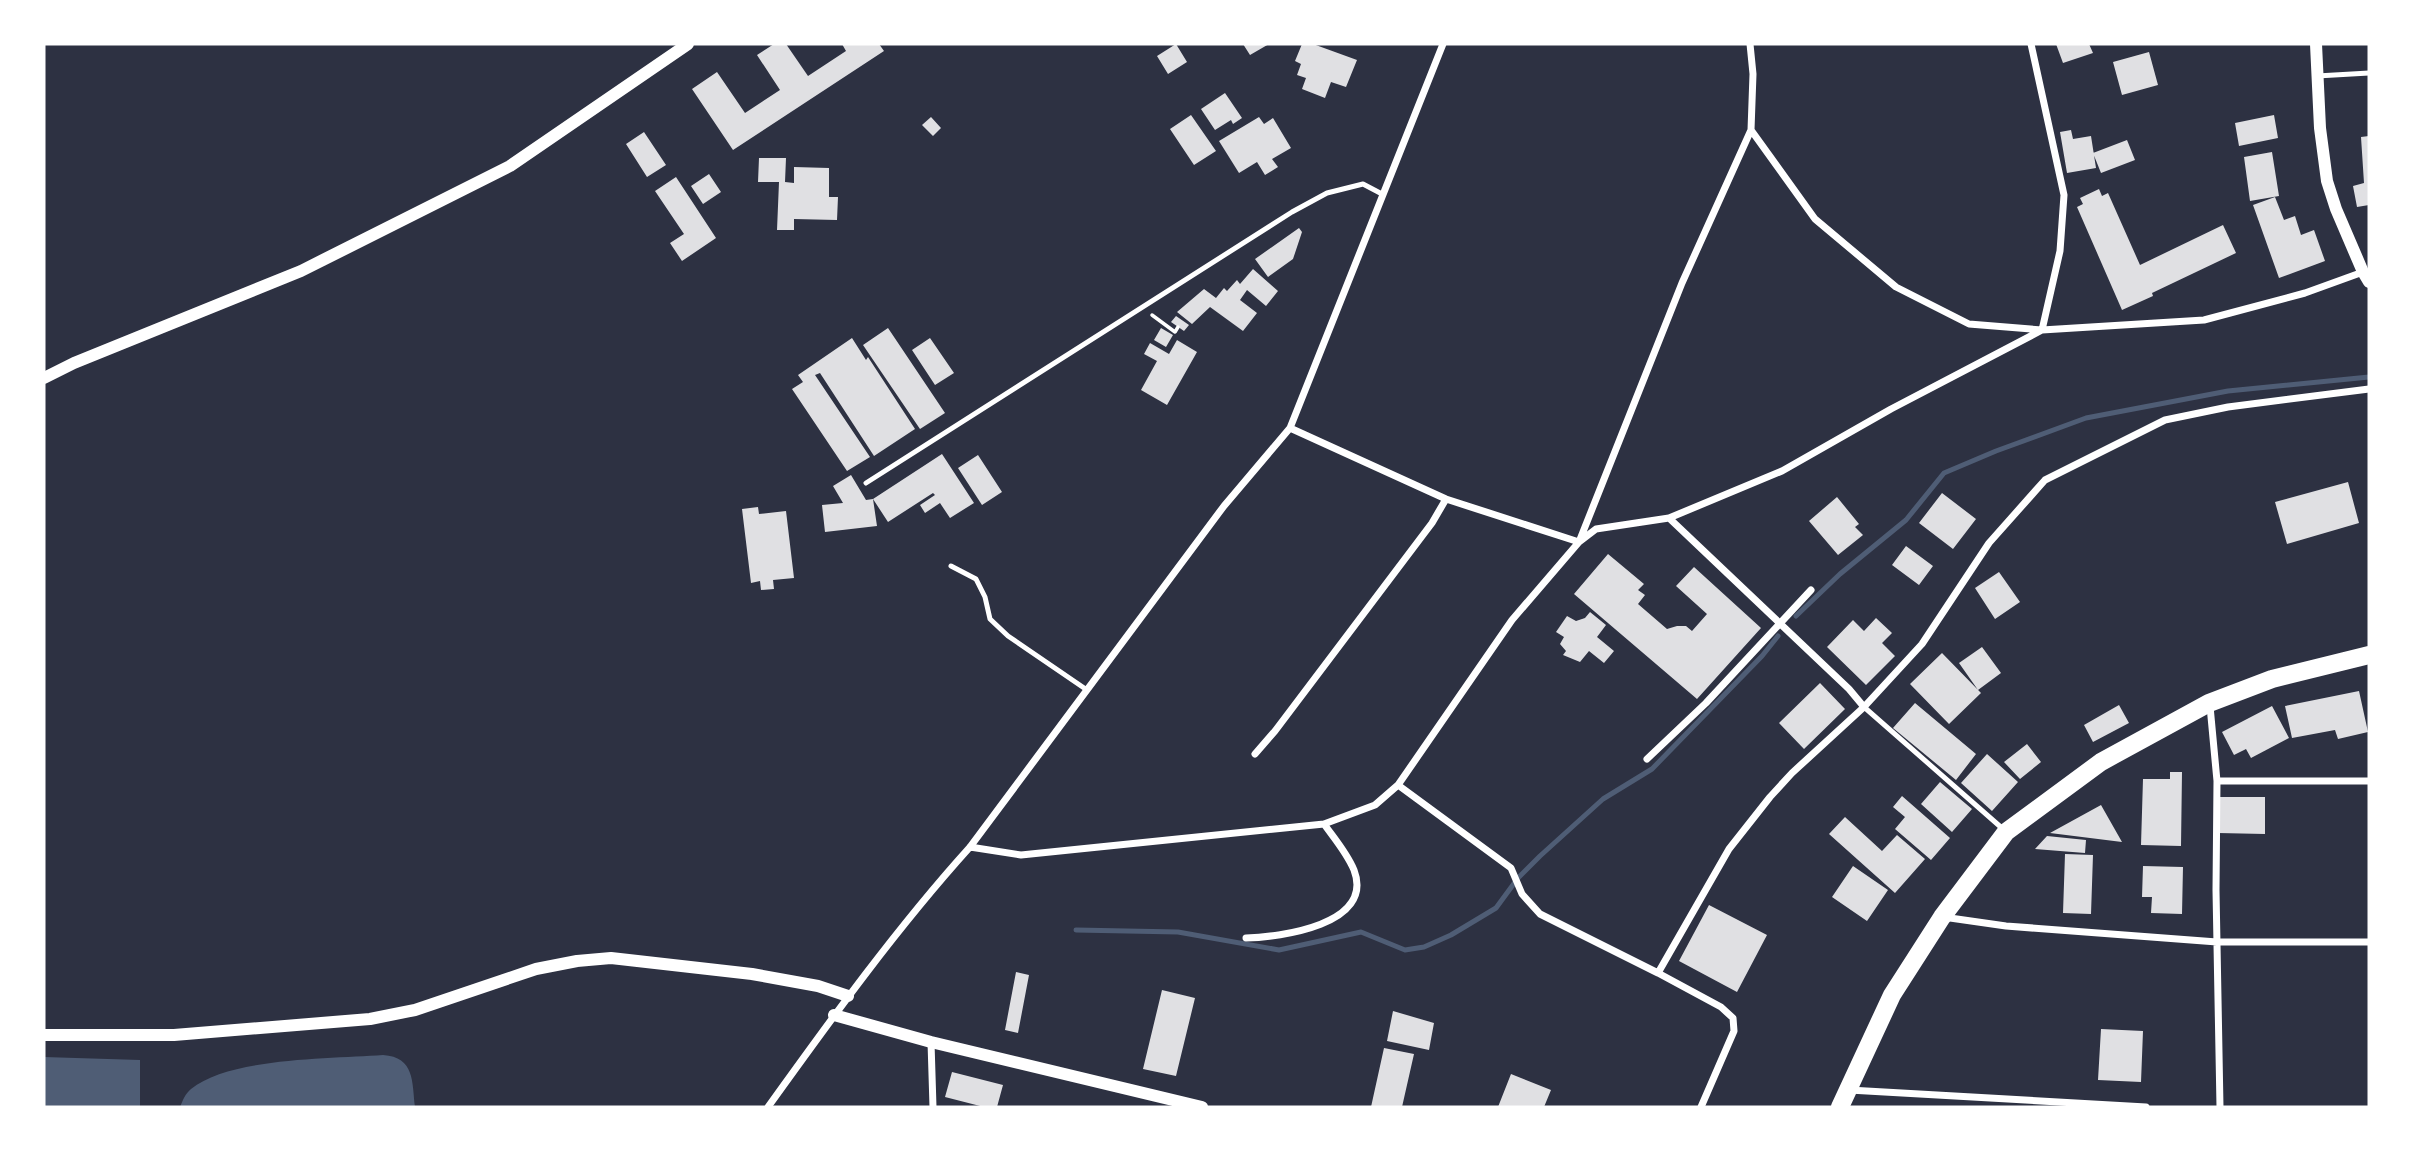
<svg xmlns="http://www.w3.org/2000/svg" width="2413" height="1151" font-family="'Work Sans',sans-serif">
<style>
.water{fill:#4f5d75}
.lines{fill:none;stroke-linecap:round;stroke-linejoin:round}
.stream{stroke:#4f5d75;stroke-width:5}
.building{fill:#e0e0e3}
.path{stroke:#fff;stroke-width:3.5}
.service{stroke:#fff;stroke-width:5}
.minor{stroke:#fff;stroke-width:7}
.tertiary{stroke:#fff;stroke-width:12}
.trunk{stroke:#fff;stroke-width:18}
</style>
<rect width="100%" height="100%" fill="#2d3142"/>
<!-- water -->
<path class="water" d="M383,1055C415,1057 412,1082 415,1107H180C183,1100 185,1094 191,1089C230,1057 333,1059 383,1055Z
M44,1057L140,1060V1107H44Z"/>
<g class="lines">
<!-- stream -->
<path class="stream" d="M1796,616L1840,574L1906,520L1944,473L1996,451L2086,418L2228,391L2369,377
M1076,930L1178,932L1279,950L1361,932L1405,950L1424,947L1451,935L1496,908L1518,878L1540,856L1603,799L1652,769L1762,656L1778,636"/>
</g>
<!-- building -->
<path class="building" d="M774,44H786L808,76L846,51L842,44H879L884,51L733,150L692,89L717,72L745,113L780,90L757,55Z
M1176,44L1187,62L1168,74L1157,56Z
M1243,44H1269L1250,55Z
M1302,44H1313L1357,60L1346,87L1331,82L1325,98L1302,89L1306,78L1297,75L1301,64L1295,61Z
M2056,44H2089L2093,53L2063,63Z
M2149,52L2158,85L2122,95L2113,62Z
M1225,93L1242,118L1233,124L1231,120L1215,130L1201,109Z
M1191,115L1216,151L1194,165L1170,129Z
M2274,115L2278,138L2239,146L2235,123Z
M931,117L941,128L933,136L922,125Z
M1259,117L1264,124L1273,118L1291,148L1272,159L1278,167L1265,175L1257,162L1239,173L1219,141Z
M2071,130L2073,139L2091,136L2096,168L2067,173L2060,132Z
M644,132L666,165L647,177L626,144Z
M2369,136V205L2357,207L2353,186L2364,183L2361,137Z
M2127,140L2135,160L2101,173L2093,153Z
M2272,152L2279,196L2250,201L2244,157Z
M759,158H786L785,182L794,183V167L829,168V197H838L837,220L794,219V230H777L779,182H758Z
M709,174L721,192L703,204L691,186Z
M676,177L716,238L682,261L670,243L684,234L655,191Z
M2099,189L2102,196L2108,193L2140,265L2223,225L2236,253L2152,293L2153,296L2122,310L2077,207L2083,204L2080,198Z
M2275,197L2284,220L2295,216L2301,235L2314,230L2325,261L2279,278L2253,205Z
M1299,228L1302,232L1293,259L1268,277L1255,259Z
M1253,269L1278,291L1266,306L1247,290L1240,300L1257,313L1243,331L1210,307L1192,324L1177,312L1204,289L1216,298L1224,288L1227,291L1237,280L1240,284Z
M1176,316L1189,325L1184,331L1171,322Z
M888,328L945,413L920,429L863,345Z
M1161,328L1173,335L1166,347L1154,340Z
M852,338L866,360L868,357L915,429L874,456L820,373L815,375L870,457L847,471L792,389L803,382L798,375Z
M930,338L954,373L935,385L912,350Z
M1177,340L1197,352L1167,405L1141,390L1157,361L1144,354L1150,343L1169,354Z
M942,454L974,503L950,518L940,503L925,513L920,505L935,495L933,493L888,522L873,499Z
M978,455L1002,492L982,505L958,468Z
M851,475L866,500L873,499L877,526L825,532L822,505L843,503L833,486Z
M2348,482L2359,523L2287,544L2275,502Z
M1942,493L1976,519L1953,549L1919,523Z
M1837,497L1859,524L1855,527L1863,535L1838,555L1809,521Z
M758,507L759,514L786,511L794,578L773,580L774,589L761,590L760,581L751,583L742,509Z
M1906,546L1933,566L1919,585L1892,565Z
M1608,554L1644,584L1638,590L1645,595L1638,604L1667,629L1677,626H1686L1692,631L1707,614L1676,586L1694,567L1761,628L1697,699L1574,594Z
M1999,572L2020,602L1995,619L1975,588Z
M1590,612L1606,625L1597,637L1614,651L1604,663L1589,651L1580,662L1563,655L1566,651L1560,644L1564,637L1556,632L1567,616L1576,621L1585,618Z
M1876,618L1892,633L1882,643L1895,656L1866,685L1827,647L1853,620L1864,631Z
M1982,647L2001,673L1978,690L1959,663Z
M1942,653L1981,693L1949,724L1910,684Z
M1820,683L1845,709L1804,749L1779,723Z
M2359,691L2368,732L2338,739L2335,730L2292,738L2285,706Z
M1915,703L1976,754L1956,780L1893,728Z
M2119,705L2129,723L2093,742L2084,725Z
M2272,706L2289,738L2251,758L2246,749L2234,755L2222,732Z
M2027,744L2041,762L2020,779L2004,762Z
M1987,754L2018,782L1992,811L1961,783Z
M2170,772H2182L2181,846L2141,845L2143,779H2170Z
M1940,782L1972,809L1952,832L1921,804Z
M1902,796L1950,838L1931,860L1895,829L1905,817L1893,807Z
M2218,797H2265V834L2218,833Z
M2101,805L2122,842L2050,833Z
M1845,817L1882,851L1897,835L1925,859L1895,893L1829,834Z
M2047,836L2086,840L2085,853L2035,849Z
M2065,854L2093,855L2091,914L2063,913Z
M1853,866L1888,890L1867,921L1832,897Z
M2143,866L2183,867L2182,914L2151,913L2152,897H2142Z
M1709,905L1767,935L1737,992L1679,961Z
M1016,972L1029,975L1018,1033L1005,1030Z
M1162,990L1195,998L1176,1076L1143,1069Z
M1393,1011L1434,1023L1429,1050L1387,1041Z
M2101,1029L2143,1031L2141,1082L2098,1080Z
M1384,1048L1414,1054L1402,1107H1371Z
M952,1072L1003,1085L997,1107H984L945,1097Z
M1511,1074L1551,1090L1544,1107H1498Z"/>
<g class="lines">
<!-- path -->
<path class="path" d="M1152,315L1175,332L1178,327"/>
<!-- service -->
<path class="service" d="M2317,76L2369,73
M866,483L1292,212L1327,193L1363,184L1382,194
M951,566L976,579L985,597L990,619L1008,636L1087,690
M1864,707L2003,829"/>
<!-- minor -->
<path class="minor" d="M1751,130L1815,219L1896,287L1969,324L2042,330L2204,320L2305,293L2363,272
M1290,428L1446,499L1579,542L1596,529L1669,518L1782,471L1891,409L2042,330L2060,251L2064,195L2031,44
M1669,518L1849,689L1864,707
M2210,706L2217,781L2216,890L2220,1107
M1255,754L1275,731L1432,523L1446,499
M1647,759L1706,703L1811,590
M2217,781H2369
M1398,785L1511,868L1522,894L1540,914L1658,973L1721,1007L1733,1018L1734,1031L1701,1107
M970,847L1021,855L1324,824L1375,805L1398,785L1512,620L1579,542L1682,283L1751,130L1753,74L1750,44
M1943,917L2006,926L2217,942H2369
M1246,938C1280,937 1375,925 1354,870C1347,853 1334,838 1324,824
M1658,973L1729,849L1770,797L1792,773L1864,707L1922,644L1989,543L2045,480L2165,420L2228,407L2369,389
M931,1042L933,1107
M1849,1090L2146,1107
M768,1107C832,1018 896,929 970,847L1224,506L1290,428L1443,44"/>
<!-- tertiary -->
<path class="tertiary" d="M2316,44L2320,128L2327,181L2336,209L2363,272L2369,282
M44,378L74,363L301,271L510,166L688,44
M834,1015L931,1042L1202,1107
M44,1035H174L370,1019L415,1010L536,969L577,961L611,958L752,974L818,986L848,996"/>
<!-- trunk -->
<path class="trunk" d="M1840,1107L1892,995L1942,917L2006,832L2101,762L2209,703L2272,679L2369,655"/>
</g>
<!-- border -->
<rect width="2413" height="1151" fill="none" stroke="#ffffff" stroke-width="91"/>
</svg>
